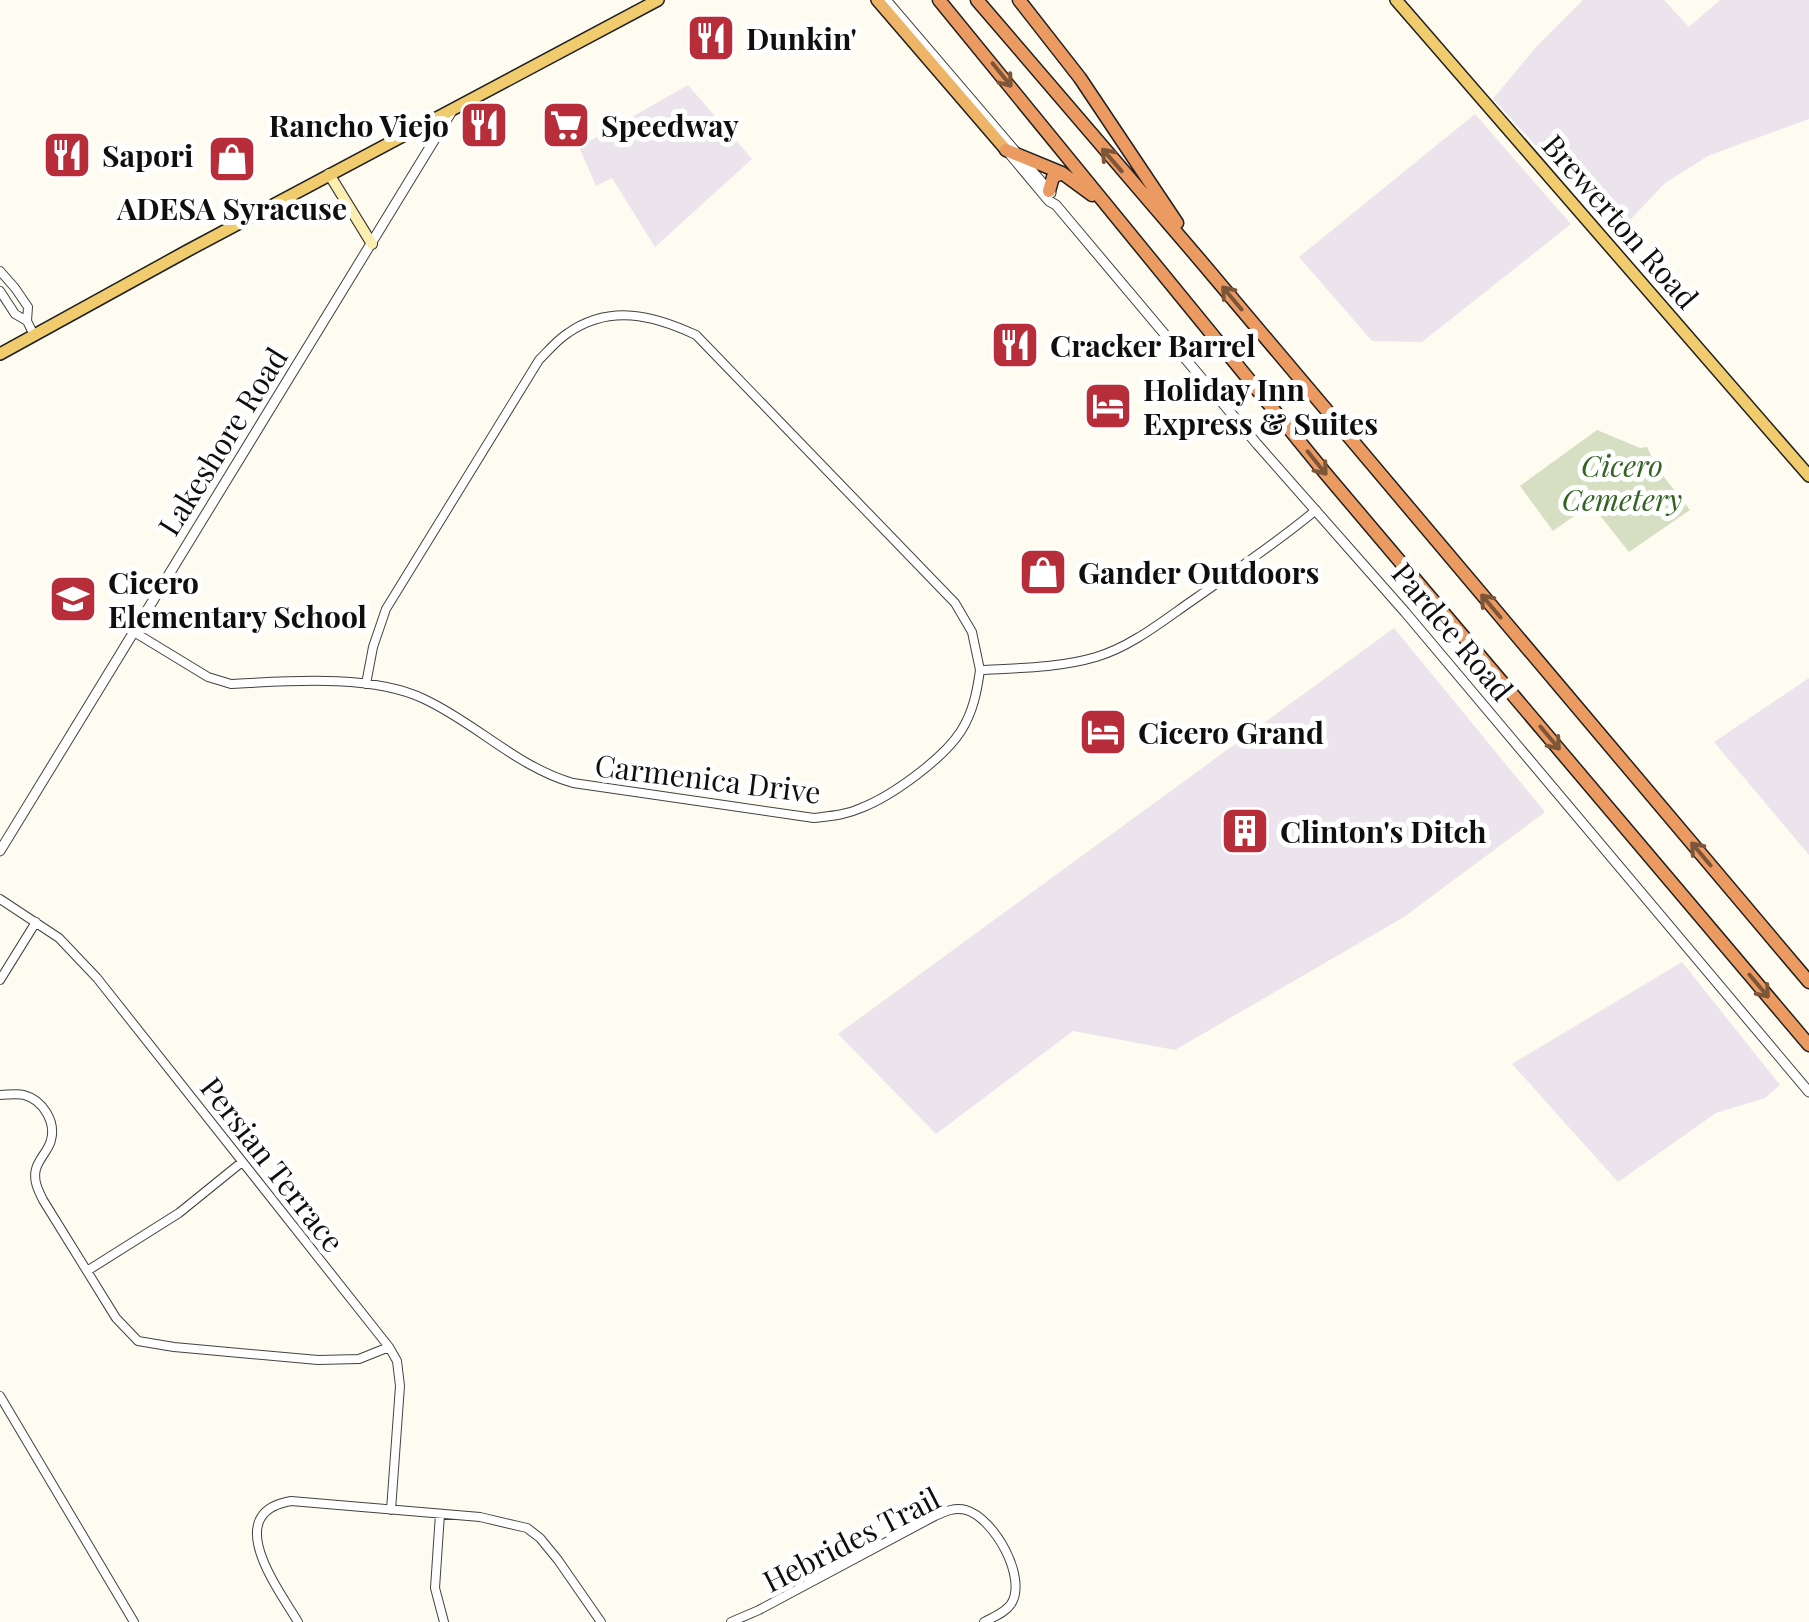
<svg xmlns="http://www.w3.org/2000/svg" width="1809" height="1622" font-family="'Playfair Display',serif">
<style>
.industrial{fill:#ebe4ec}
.cemetery{fill:#d7dfc3}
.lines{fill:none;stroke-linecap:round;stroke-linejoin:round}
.minor-casing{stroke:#424242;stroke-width:10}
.tertiary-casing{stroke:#424242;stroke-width:11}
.secondary-casing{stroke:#313131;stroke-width:12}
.primary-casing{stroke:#202020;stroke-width:14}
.trunk-casing{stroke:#202020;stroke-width:14}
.motorway-casing{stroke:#202020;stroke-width:15}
.minor{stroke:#fff;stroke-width:8}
.tertiary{stroke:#fff;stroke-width:9}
.secondary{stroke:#faefb0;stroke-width:10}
.primary{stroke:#f0cc6f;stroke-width:11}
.trunk{stroke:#eeb468;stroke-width:11}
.motorway{stroke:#eb9b62;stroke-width:12}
.oneway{stroke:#7d5538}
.labels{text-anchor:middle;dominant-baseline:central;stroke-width:10;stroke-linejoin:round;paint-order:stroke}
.poi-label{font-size:30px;font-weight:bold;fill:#0f0f0f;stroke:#fff;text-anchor:start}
.street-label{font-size:30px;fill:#0f0f0f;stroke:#fff}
.park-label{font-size:30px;font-style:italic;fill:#326322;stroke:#fff}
</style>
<rect width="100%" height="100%" fill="#fefbf1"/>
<!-- industrial -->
<path class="industrial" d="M1583,0H1664L1689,27L1720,0H1809V119L1708,156L1665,183L1617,234L1493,99L1536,47Z
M688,85L752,159L655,247L612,178L596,186L579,147Z
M1475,114L1571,224L1422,342L1372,341L1299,257Z
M1394,628L1545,812L1404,917L1175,1050L1073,1031L936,1134L838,1034Z
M1809,678V855L1714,742Z
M1682,962L1780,1085L1765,1098L1716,1113L1618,1182L1512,1064Z"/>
<!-- cemetery -->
<path class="cemetery" d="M1597,430L1640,448L1647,447L1657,468L1690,510L1629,552L1591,504L1553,531L1520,486Z"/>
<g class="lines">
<!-- minor casing -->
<g class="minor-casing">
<path id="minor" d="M0,271L15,288L28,307L27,321L34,335
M0,291L15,314L27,321
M134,632L208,677L231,684C288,681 372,674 424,699C476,723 517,767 573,783L814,818C830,816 846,815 861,808C892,796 943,759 961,731C973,712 977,692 980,670C1018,668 1059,668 1096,657C1133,646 1165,619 1196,598C1237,569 1278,542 1316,510
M366,684L373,647L386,609L539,360C548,351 557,340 568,333C610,304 653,315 696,335L955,603L972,632L980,670
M0,899L59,938L97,978L389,1347L397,1361L400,1386L391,1510
M0,980L36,922
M0,1095C8,1095 17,1093 24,1095C43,1100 56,1122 51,1140C49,1150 39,1158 36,1169C33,1180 38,1190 43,1200L116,1318L138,1341L174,1347L318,1360L359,1359L389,1347
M87,1271L179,1213L242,1162
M0,1396L134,1622
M440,1514L435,1588L444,1622
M298,1622C279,1590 220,1513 291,1501L480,1517L527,1528L540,1538L558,1560L601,1622
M731,1622L759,1610L935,1516C946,1511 955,1507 966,1510C994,1518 1028,1578 1011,1604C1005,1613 993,1617 984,1622"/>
</g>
<!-- tertiary casing -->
<g class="tertiary-casing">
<path id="tertiary" d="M886,0L1051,193
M1008,152L1049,201L1056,205L1257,444L1405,612L1809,1092
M0,851L452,111"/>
</g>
<!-- secondary casing -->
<g class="secondary-casing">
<path id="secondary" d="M329,174L372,244"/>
</g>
<!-- primary casing -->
<g class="primary-casing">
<path id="primary" d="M1396,0L1809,476
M0,354L187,251L658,0"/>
</g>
<!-- trunk casing -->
<g class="trunk-casing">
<path id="trunk" d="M877,0L1006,150"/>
</g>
<!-- motorway casing -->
<g class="motorway-casing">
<path id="motorway" d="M939,0L1326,474L1809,1045
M977,0L1199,259L1809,982
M1019,0L1080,78L1177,223
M1006,150L1062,173L1092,195
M1049,191L1053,177L1062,173"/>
</g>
<!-- minor -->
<use href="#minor" class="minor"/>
<!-- tertiary -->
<use href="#tertiary" class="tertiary"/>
<!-- secondary -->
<use href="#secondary" class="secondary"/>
<!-- primary -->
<use href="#primary" class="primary"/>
<!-- trunk -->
<use href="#trunk" class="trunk"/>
<!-- motorway -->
<use href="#motorway" class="motorway"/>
</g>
<!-- one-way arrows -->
<defs><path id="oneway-shaft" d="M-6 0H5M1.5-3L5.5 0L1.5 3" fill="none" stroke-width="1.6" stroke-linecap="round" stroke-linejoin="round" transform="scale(2.5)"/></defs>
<g class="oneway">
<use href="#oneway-shaft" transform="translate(1002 75) rotate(51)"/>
<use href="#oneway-shaft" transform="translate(1112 160) rotate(-131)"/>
<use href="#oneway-shaft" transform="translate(1232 298) rotate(-130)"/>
<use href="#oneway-shaft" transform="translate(1317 463) rotate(51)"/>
<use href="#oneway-shaft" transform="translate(1491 606) rotate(-130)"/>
<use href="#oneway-shaft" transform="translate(1550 738) rotate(50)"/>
<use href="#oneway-shaft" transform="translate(1701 854) rotate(-130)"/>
<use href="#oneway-shaft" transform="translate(1759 986) rotate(50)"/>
</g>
<!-- icons -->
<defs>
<g id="restaurant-square" transform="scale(2.5)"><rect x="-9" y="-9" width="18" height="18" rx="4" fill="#b72e3a" stroke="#fff"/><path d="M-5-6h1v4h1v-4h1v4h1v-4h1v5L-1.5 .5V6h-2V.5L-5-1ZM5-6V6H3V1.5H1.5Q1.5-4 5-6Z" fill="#fff"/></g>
<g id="supermarket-square" transform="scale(2.5)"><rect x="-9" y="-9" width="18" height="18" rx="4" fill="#b72e3a" stroke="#fff"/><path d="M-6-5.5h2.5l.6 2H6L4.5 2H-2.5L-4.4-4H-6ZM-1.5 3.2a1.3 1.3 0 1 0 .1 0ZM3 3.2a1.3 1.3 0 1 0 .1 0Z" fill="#fff"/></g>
<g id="shop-square" transform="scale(2.5)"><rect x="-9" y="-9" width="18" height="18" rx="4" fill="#b72e3a" stroke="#fff"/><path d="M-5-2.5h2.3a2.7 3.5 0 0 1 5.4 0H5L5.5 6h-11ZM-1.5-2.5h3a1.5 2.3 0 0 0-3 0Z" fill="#fff"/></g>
<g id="hotel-square" transform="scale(2.5)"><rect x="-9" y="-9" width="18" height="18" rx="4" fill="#b72e3a" stroke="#fff"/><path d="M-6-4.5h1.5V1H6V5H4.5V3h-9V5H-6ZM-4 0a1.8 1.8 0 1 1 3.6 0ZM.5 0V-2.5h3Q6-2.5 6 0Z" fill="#fff"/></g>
<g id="school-square" transform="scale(2.5)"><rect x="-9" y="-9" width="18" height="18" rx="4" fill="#b72e3a" stroke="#fff"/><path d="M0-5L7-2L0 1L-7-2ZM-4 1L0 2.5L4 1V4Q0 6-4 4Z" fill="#fff"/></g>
<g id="building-square" transform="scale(2.5)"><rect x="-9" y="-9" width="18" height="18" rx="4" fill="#b72e3a" stroke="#fff"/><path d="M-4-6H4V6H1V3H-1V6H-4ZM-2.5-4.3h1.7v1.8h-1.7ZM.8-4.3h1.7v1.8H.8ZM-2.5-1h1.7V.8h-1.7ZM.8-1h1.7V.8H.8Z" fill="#fff"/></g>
</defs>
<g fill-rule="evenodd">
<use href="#restaurant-square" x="711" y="38"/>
<use href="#restaurant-square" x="484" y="125"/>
<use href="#supermarket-square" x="566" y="125"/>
<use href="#restaurant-square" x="67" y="155"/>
<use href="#shop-square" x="232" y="159"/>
<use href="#restaurant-square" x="1015" y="345"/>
<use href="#hotel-square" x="1108" y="406"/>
<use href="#shop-square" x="1043" y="572"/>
<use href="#school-square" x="73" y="599"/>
<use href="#hotel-square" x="1103" y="732"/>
<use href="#building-square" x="1245" y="831"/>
</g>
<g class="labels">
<!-- poi labels -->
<g class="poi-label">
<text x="746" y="38">Dunkin'</text>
<text x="449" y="125" text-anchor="end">Rancho Viejo</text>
<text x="601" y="125">Speedway</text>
<text x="102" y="155">Sapori</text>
<text x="232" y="208" text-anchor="middle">ADESA Syracuse</text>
<text x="1050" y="345">Cracker Barrel</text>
<text x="1143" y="389">Holiday Inn<tspan x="1143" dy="34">Express &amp; Suites</tspan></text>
<text x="1078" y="572">Gander Outdoors</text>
<text x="108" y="582">Cicero<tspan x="108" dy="34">Elementary School</tspan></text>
<text x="1138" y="732">Cicero Grand</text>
<text x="1280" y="831">Clinton's Ditch</text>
</g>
<!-- street labels -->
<g class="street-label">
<text transform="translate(1621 221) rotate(49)">Brewerton Road</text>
<text transform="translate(222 441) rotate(-58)">Lakeshore Road</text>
<text transform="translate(1453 631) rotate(50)">Pardee Road</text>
<text transform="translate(708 778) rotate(7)">Carmenica Drive</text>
<text transform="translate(273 1164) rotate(52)">Persian Terrace</text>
<text transform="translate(851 1539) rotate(-27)">Hebrides Trail</text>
</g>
<!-- park labels -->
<g class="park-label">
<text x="1622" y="465">Cicero<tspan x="1622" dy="34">Cemetery</tspan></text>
</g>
</g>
</svg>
